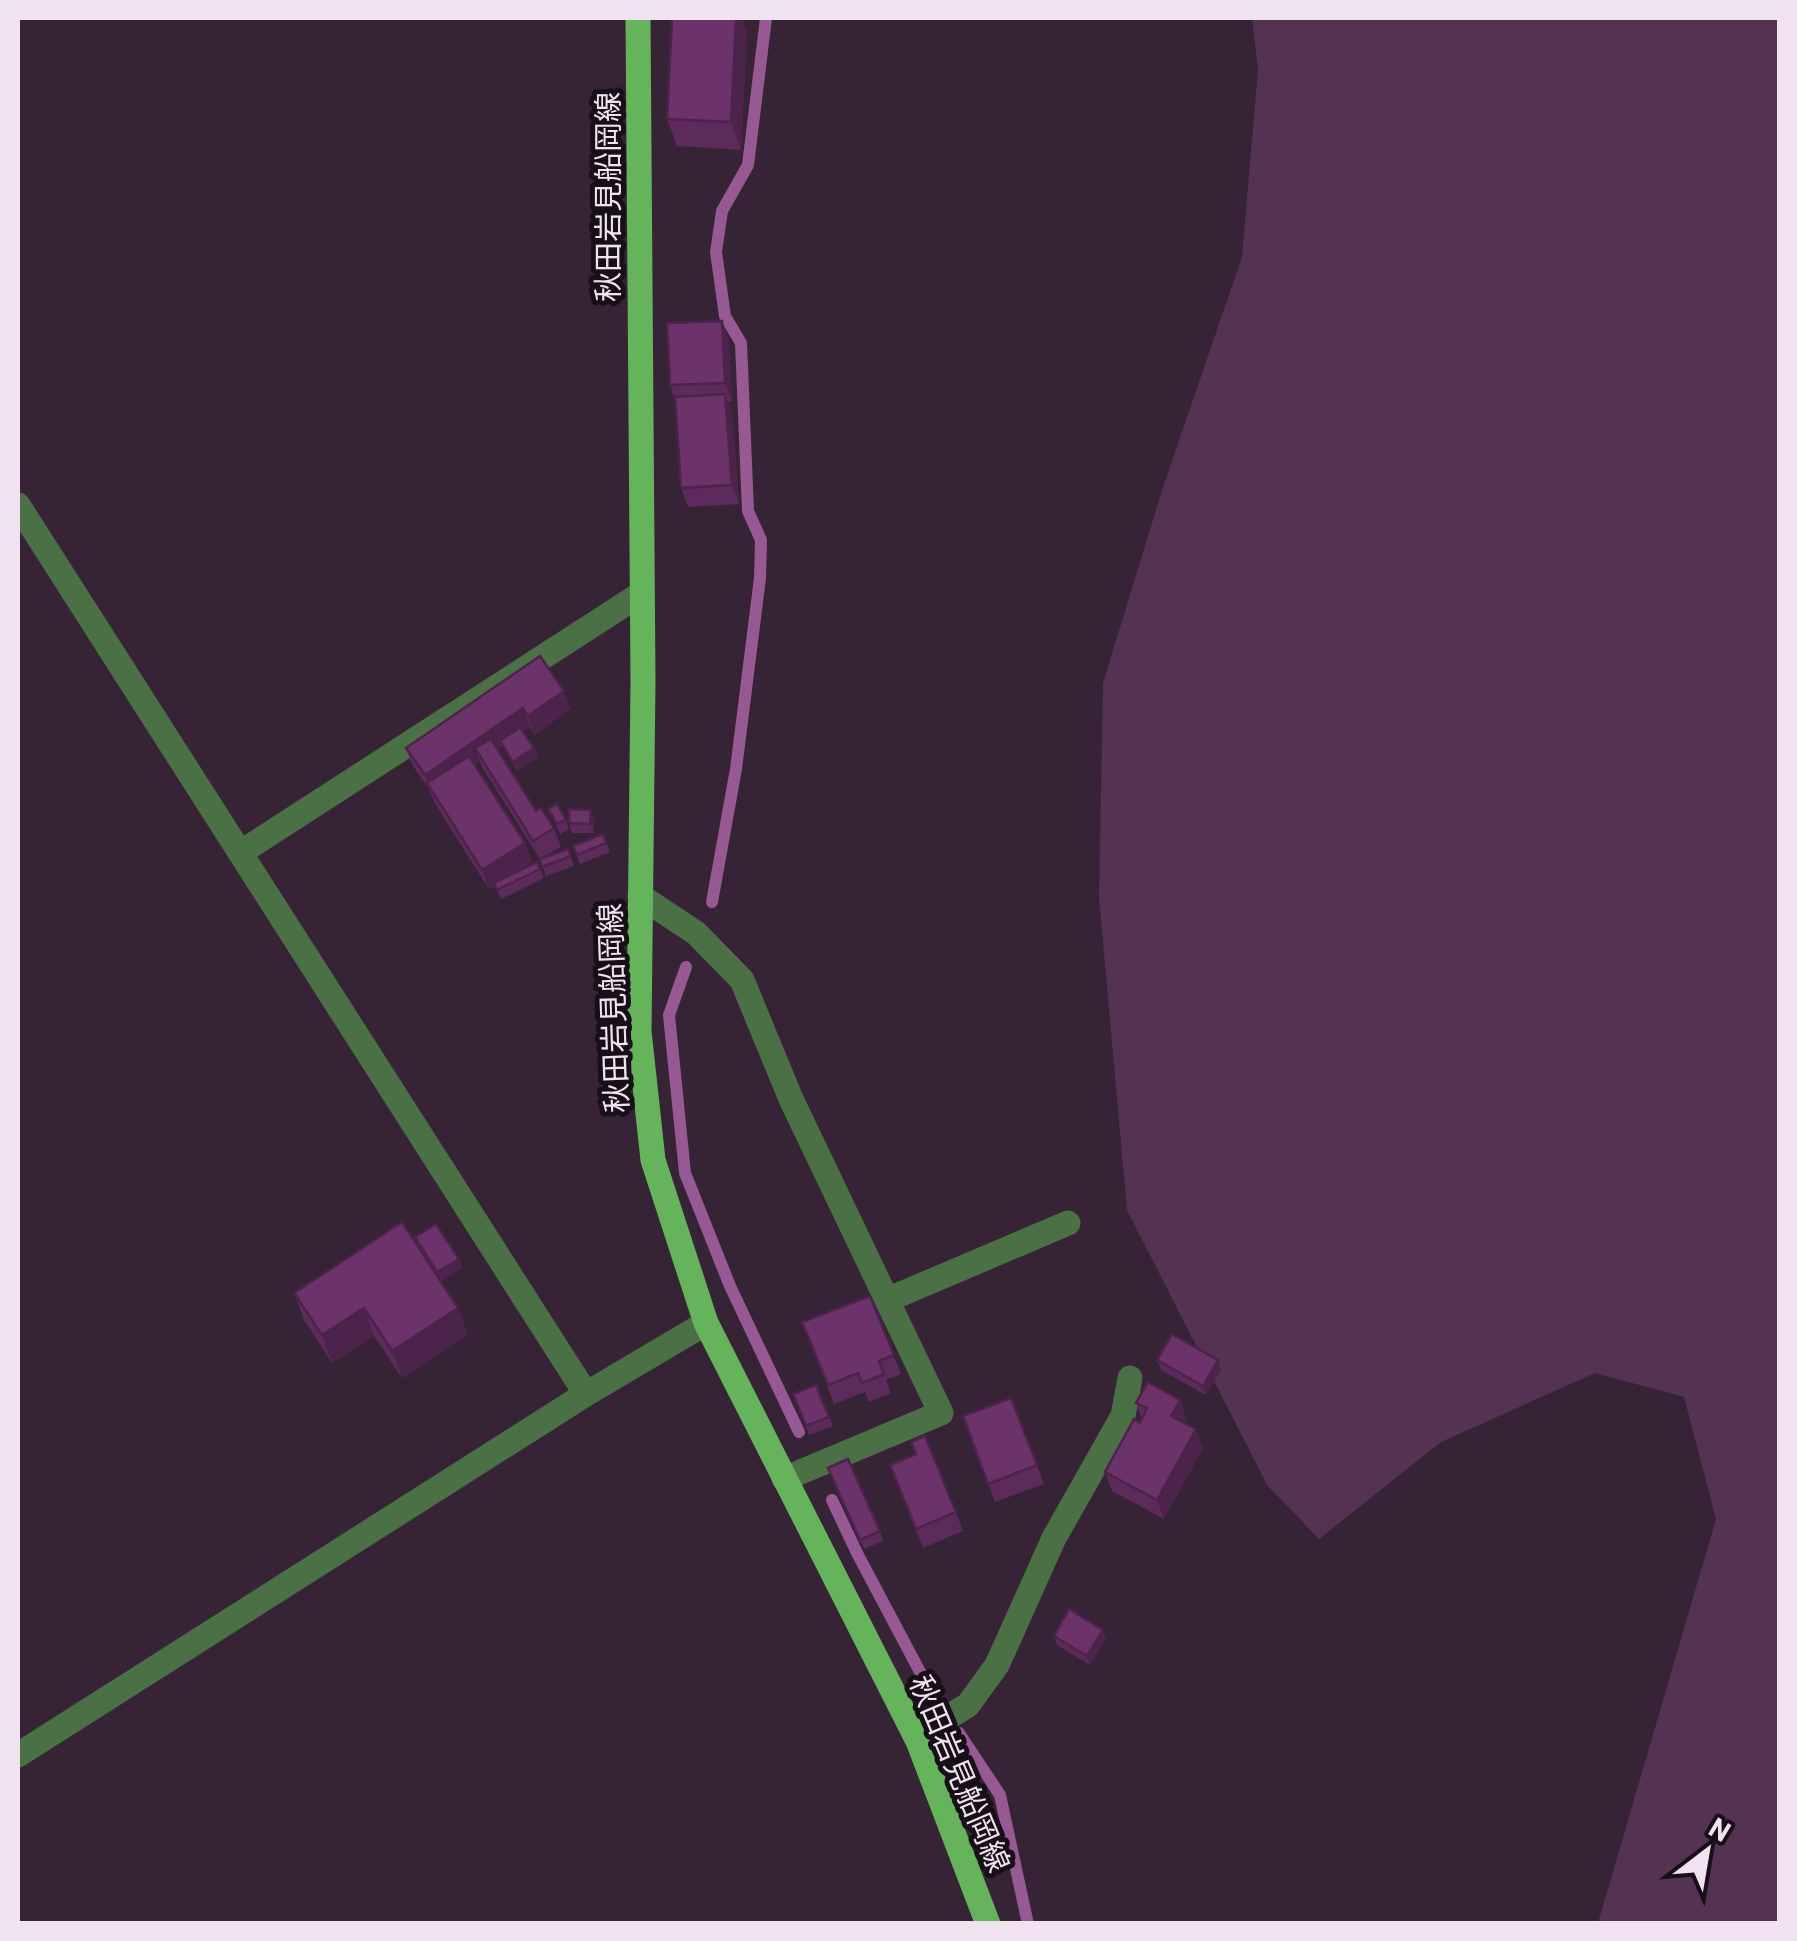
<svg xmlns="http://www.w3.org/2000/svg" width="1797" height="1941" font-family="Barlow,'Noto Sans JP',sans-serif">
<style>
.green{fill:#543252}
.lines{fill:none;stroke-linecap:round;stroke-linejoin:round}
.stream{stroke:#975993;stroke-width:12}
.minor{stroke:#4b7046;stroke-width:25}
.primary{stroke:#65b45b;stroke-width:25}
.wall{fill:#5d2b5b}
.shaded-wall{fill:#4c234a}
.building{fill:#6c326a;stroke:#4c234a;stroke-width:2.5}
.labels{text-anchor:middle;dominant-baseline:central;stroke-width:10;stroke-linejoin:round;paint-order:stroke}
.street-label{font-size:30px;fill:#f0e3ef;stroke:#181018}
</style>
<rect width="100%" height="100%" fill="#362335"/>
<!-- green -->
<path class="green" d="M1252,18H1779V1923H1598L1716,1519L1684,1397L1595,1373L1441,1442L1319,1539L1267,1485L1127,1210L1099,897L1103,683L1164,484L1242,257L1258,69Z"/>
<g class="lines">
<!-- stream -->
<path class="stream" d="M712,902L736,769L760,578L761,540L748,511L741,343L725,316L716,252L722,211L748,165L766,18
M686,967L669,1015L685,1173L730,1286L799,1432
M832,1500L857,1553L937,1704
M959,1733L1000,1795L1028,1924"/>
<!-- minor -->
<path class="minor" d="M18,505L586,1394
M240,853L642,593
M640,896L696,933L742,980L791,1099L941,1413L784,1479
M887,1300L1068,1223
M916,1737L968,1705L997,1665L1054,1538L1123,1416L1130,1378
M18,1755L586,1394L706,1323"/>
<!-- primary -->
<path class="primary" d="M638,18L643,681L639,1031L653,1160L706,1323L918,1741L988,1924"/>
</g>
<!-- wall -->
<path class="wall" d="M747,31L741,150L677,146L667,119Z
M722,321L729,340L732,402H728L732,413L739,504L688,507L681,488L675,400L670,385Z
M540,656L571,709L534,735L530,727L523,732L534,748L538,758L517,771L502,746L497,749L536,811L554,828L561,847L540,859L482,767L480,761L475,765L525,843L532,862L518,871L537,862L544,878L501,899L495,886L489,889L434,802L429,789L413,766L406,748Z
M548,809L566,820L569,829L560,834Z
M591,810L594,819V833H572L569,823Z
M603,834L610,852L580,864L573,846Z
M568,849L574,866L546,876L540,859Z
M415,1237L459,1259L462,1268L441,1281L458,1308L468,1335L402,1378L374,1336L332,1363L304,1320L294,1293L419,1246Z
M870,1296L901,1374L886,1380L891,1393L869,1402L865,1392L834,1404L809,1341Z
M1157,1360L1221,1370L1206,1395L1161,1370Z
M816,1385L833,1426L809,1435L793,1394Z
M1011,1398L1044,1484L995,1502L963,1416Z
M1180,1400L1186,1419L1184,1423L1203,1448L1164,1519L1112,1491L1105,1472L1142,1418L1136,1403Z
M890,1465L956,1512L963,1531L923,1548Z
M828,1468L880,1531L883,1541L864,1549Z
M1103,1630L1106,1639L1090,1665L1057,1645L1054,1636Z"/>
<!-- shaded-wall -->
<path class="shaded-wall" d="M736,18H742L747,31L741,150L731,122Z
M722,321L729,340L732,402L725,383Z
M725,394L732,413L739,504L732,485Z
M564,691L571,709L534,735L528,716Z
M523,708L530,727L503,745L500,741L502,746L482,760L475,748L480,761L433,793L425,775Z
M534,748L538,758L517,771L513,762Z
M591,810L594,819V833L590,824Z
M525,843L532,862L489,889L482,870Z
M459,1259L462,1268L441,1282L437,1272Z
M364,1308L374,1336L332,1363L322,1335Z
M458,1308L468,1335L402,1378L392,1351Z
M1218,1360L1221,1370L1206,1395L1203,1386Z
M1180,1400L1186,1419L1178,1435L1171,1416Z
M1196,1429L1203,1448L1164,1519L1157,1500Z
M1103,1630L1106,1639L1090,1665L1087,1656Z"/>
<!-- building -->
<path class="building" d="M672,18H736L731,122L667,119Z
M722,321L725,383L670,385L667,323Z
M725,394L732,485L681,488L675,397Z
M540,656L564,691L528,716L523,708L425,775L406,748Z
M520,727L534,748L513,762L500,741Z
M491,739L536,811L541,808L554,828L533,841L475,748Z
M469,756L525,843L482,870L427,783Z
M557,804L566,820L557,824L548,809Z
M569,809L591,810L590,824L569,823Z
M603,834L606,843L577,855L573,846Z
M568,849L571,856L542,867L540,859Z
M537,862L540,869L497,890L494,883Z
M402,1222L458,1308L392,1351L364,1308L322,1335L294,1293Z
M436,1224L459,1259L437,1272L415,1237Z
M870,1296L894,1355L879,1361L884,1374L862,1383L858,1373L828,1385L802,1322Z
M1172,1334L1218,1360L1203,1386L1157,1360Z
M1148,1382L1180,1400L1171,1416L1196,1429L1157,1500L1105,1472L1134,1419L1140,1423L1147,1408L1136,1403Z
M816,1385L829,1417L806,1426L793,1394Z
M1011,1398L1037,1465L988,1484L963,1416Z
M925,1436L956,1512L916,1529L890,1465L916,1454L911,1442Z
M848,1459L880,1531L860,1540L828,1468Z
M1069,1609L1103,1630L1087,1656L1054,1636Z"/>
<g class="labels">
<!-- street labels -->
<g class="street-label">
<text transform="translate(607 197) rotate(-90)">秋田岩見船岡線</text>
<text transform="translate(612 1008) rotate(-92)">秋田岩見船岡線</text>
<text transform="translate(961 1773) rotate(67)">秋田岩見船岡線</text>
</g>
</g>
<!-- border -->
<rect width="1797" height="1941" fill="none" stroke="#f0e3ef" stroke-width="40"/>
<!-- north arrow -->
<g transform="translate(1707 1851) rotate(31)" stroke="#181018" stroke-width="8" paint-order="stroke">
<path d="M0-8L18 38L0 25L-18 38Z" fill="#f0e3ef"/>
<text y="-15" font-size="28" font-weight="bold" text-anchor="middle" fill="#f0e3ef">N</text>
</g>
</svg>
